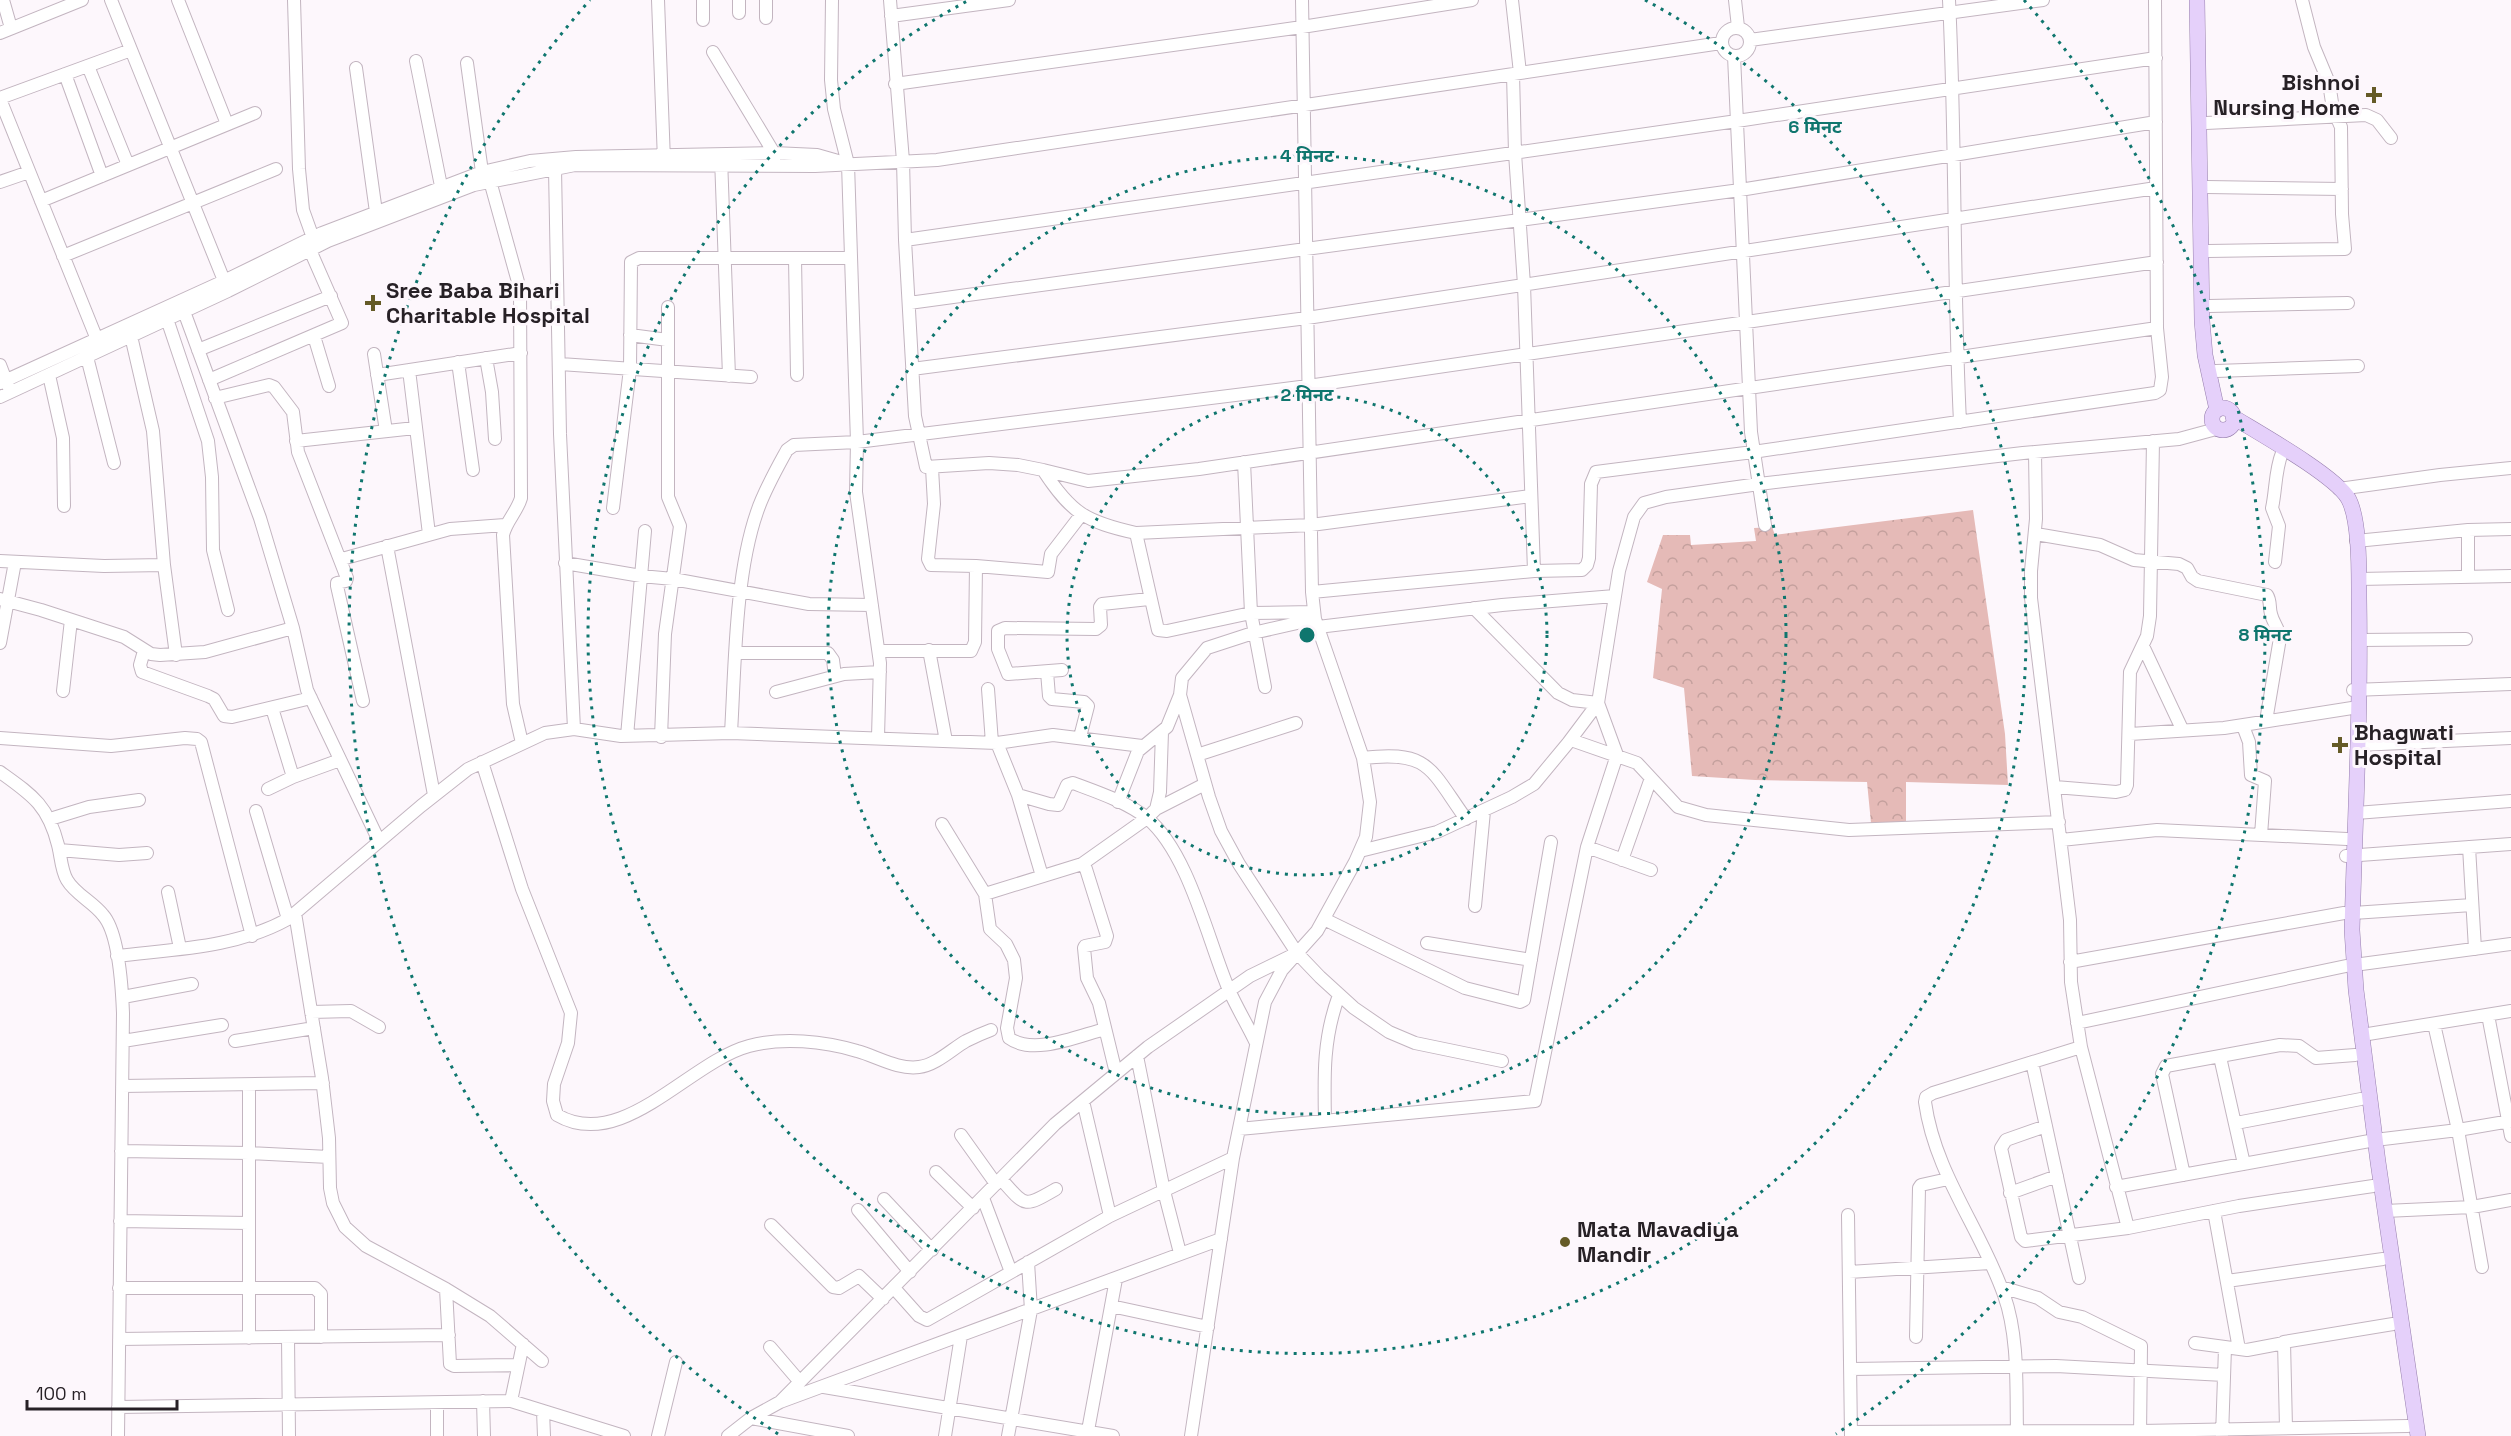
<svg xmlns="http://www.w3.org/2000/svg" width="2511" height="1436" font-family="'Space Grotesk','Noto Sans Devanagari',sans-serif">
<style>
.park{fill:url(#park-crowns)}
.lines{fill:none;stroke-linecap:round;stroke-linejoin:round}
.minor-casing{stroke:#c3b5c0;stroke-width:14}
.major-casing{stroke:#977fad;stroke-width:16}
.minor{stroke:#fff;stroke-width:12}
.major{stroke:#e5d0fa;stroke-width:15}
.ring{fill:none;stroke:#0f766e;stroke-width:3;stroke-dasharray:3 6}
.poi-dot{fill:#655b27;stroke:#fdf7fc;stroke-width:2}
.labels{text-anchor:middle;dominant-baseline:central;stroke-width:6;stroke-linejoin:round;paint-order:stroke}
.poi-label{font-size:22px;font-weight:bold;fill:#272126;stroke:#fdf7fc;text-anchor:start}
.centre{fill:#0f766e;stroke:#fdf7fc;stroke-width:3}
.ring-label{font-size:18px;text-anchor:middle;font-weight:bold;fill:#0f766e;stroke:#fdf7fc;stroke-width:6;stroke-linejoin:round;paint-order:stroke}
</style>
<defs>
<pattern id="park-crowns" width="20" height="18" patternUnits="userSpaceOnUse" patternTransform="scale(1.5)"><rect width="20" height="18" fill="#e5bab7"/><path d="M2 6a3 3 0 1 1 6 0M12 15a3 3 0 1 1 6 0" fill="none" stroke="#c4a09d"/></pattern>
</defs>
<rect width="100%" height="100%" fill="#fdf7fc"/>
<!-- park -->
<path class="park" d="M1973,510L2005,734L2008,785L1906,782V823H1871L1867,782L1755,780L1692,776L1684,688L1653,678L1662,589L1647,582L1663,535H1690L1691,545L1756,541L1754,528L1772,527L1775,535Z"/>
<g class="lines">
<!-- minor casing -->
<g class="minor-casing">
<path id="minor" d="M3,0L11,28
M111,0L227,288
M178,0L227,124
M294,0L299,169L303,210L313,238
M658,0L664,161
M703,0V20
M739,0V13
M766,0V18
M832,0L831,80L834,109L848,164L857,442L856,492L880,663L878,737
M890,0L903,161L905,240L915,416L926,467L989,463L1018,465L1043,470C1071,513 1086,522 1136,533L1311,525L1531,496
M1512,0L1520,73
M1735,0L1738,27
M1949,0C1956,141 1953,281 1960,422
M891,16L1009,0
M1722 42a14 14 0 1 1 28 0a14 14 0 1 1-28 0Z
M0,33L82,0
M1750,40L2043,0
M713,52L774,153V160
M1734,56L1751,432L1765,525
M416,61L441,186
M467,63L482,172
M88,66L128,165
M356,68L376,212
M65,74L102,176
M1513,74L1515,153L1524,285L1534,571
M895,84L1302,27L1472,0
M0,98L131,50
M0,99L96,337
M2206,123L2366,115L2377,120L2391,138
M721,158L729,376
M555,169L560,434L574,729
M490,181L520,289L521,498C517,512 506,521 503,535L513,704L522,743
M0,182L29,172
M2207,187L2342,189
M41,201L255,113
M905,240L1737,121L2156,58
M2208,251L2345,249L2342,214L2341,127L2333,109L2329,83L2314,47L2302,0
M63,256L276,169
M795,258L797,375
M909,303L1740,190L2156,122
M182,306L260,518L293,628L307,690L379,841
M2209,306L2348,303
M167,319L208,441L212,477L213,550L228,610
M630,335L668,340
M131,336L153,431L164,565L176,655
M314,336L329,386
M198,350L331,296
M374,354L386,431
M87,357L114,463
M486,358L492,392L495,439
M458,362L473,470
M560,364L751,377
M0,365L8,386
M912,369L1307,318L2156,188
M409,370L429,534
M2216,371L2358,366
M49,375L63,438L64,506
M377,375L521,353
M209,380L342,323L310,250
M0,383L224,281L322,233L482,172L530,161L576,157L774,153L817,155L838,161
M0,397L228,291L328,241L474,185L575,165L815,166L937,160L1721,43
M215,398L269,385L274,387L293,412L298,452L347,578L346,581L337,583V586L363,701
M296,441L415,428
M1244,462L1251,613L1265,687
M932,468L934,504L928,559L931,565L976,566L1048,572L1051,554L1081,515
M1043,470L1088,481L1199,469L2157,328
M2339,489L2440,475L2511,468
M613,508L630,369L631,262L639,258H851
M2468,530V577
M1136,533L1158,630L1167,631L1251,613L1314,612
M2036,534L2100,545L2134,560L2179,564L2187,568L2192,577L2198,581L2267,595C2271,601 2269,607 2271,614C2273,623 2279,628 2280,638L2266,721
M2356,541L2468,530L2511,529
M387,546L434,795
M342,559L450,529L505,525
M0,561L104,566L164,565
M2275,562L2279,526L2272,508C2276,490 2275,470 2282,453
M565,563L641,576L673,579L809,604L872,605
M2359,579L2511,576
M1312,592L1534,571L1582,570L1587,565L1589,558L1591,484L1596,472L1753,452L2155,393L2160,390L2162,377L2157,328L2155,0
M0,599L41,610L124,637L151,654L160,655L205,652L293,628
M1318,627L1502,605L1615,596
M2360,640L2466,639
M0,643L15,562
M2143,646L2182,729
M929,650L946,741
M144,651L140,665L142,672L208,696L214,699L224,716L232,717L311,698
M879,651H971L975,642L976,566
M736,653H828L833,660L835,676
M1062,670L1008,674L998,649V631L1005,628L1096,629L1101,625L1100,607L1102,604L1149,599
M1047,672L1049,696L1052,699L1084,702L1088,706L1080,737
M988,689L992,743
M2353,690L2511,684
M63,691L71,620
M776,692L844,674L880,672
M1180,695L1209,797L1221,831L1239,864L1297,953L1320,977L1354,1008L1389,1032L1415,1043L1502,1061
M272,708L293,777
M2243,726L2249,742L2251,775L2265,781L2261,835
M731,733C735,666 735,575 757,512C764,491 776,470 787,450L794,445L857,442L1308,386L2157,262
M2130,734L2224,728L2352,708
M627,736L645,531
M661,737L665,634L680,526L668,497V307
M0,738L111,746L185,738L197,739L201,742L252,936
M1571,740L1637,763L1678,807L1706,815L1849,830L2059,822
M997,743L1053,735L1142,746
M2359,745L2511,738
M1197,755L1296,723
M1363,758C1430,750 1430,769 1466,819
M482,762L522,889L571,1013L568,1043L554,1084L553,1101L557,1115C622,1153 689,1062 749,1046C782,1037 824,1041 857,1051C876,1056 898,1070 919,1067C936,1065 952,1049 966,1041C974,1037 983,1033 991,1030
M0,772C32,795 48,805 58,845C61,856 61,870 67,880C75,894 93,902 103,915C119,933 122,988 123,1013L118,1436
M2055,787L2116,792L2125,790L2127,785L2130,672L2147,636L2150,616L2153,441
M268,789L293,777L340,760
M1018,795L1049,804L1058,805L1067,785L1073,783C1097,792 1127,802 1147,818C1189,853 1208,941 1229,990C1237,1008 1248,1026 1256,1043
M1118,802L1138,751L1167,727L1180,695L1182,678L1207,648L1253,633L1315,619
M1156,809L1160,792L1162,732
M256,811L288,919
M2356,813L2511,801
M50,819L89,807L139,800
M942,824L985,894L990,929L1006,944L1014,960L1016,978L1007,1028L1009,1038C1033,1056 1078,1036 1105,1029
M2061,840L2157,830L2347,839
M1587,847L1651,870
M2469,847L2475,949
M59,850L119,855L147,853
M1360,851L1437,832L1512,797L1534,784L1568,743L1598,703L1619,571L1634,517L1644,503L1666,497L1759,484L2023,453L2179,439L2216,429
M2346,856L2511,844
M1622,860L1651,778
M1082,864L1147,818L1156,809L1205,784
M168,892L180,948
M985,894L1082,864L1086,869L1107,936L1105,942L1085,946L1084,948L1087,978L1099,1003L1116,1073
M1475,906L1484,811
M295,913L322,1078L329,1138L330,1188L333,1203L345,1227L366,1246L446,1289L490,1316L542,1361
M2353,913L2472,905
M1324,919L1465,988L1520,1002L1524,1000L1525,994L1551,842
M1427,943L1531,960
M117,956C175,949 236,948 288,919L421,806L468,769L545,733L574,729L621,736L731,733L997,743L1018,795L1042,876
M2070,962L2344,913
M2354,965L2511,944
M123,997L192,984
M311,1012L351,1011L379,1027
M2488,1015L2511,1136
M2077,1023L2346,966
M2434,1024L2458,1130L2482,1267
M2362,1035L2511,1011
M123,1041L222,1025
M235,1041L314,1028
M2081,1047L2128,1228
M1137,1056L1164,1191L1180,1253
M2220,1057L2244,1164
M2032,1062L2079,1278
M122,1086L323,1083
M249,1086V1338
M1083,1101L1110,1216
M1325,1121C1324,1075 1323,1038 1339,995
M2236,1123L2361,1099
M2046,1126L2006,1140L2001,1148L2021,1237L2025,1241L2128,1228L2239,1206L2373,1186
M1239,1129L1535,1101L1587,847L1617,755L1598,703L1572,700L1558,693L1474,608
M961,1135L996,1184
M121,1151L249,1153L329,1157
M936,1172L973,1208
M2184,1175L2162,1074L2166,1066L2280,1045L2299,1046L2316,1058L2355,1055
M1001,1179C1026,1207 1023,1208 1056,1189
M2116,1187L2375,1140L2458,1130L2511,1121
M2010,1193L2057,1176
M983,1198L1011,1272
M884,1199L932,1250
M858,1210L910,1272
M2214,1211L2239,1349
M2385,1211L2472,1207L2511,1200
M1848,1215L1851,1436
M120,1221L249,1223
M771,1225L833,1287L839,1288L859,1276L883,1299
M1849,1272L1990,1263
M2227,1281L2383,1259
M2001,1287L2038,1298L2059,1312L2082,1317L2141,1346L2140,1436
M119,1288H315L321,1294V1337
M894,1288L919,1316L927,1320L1110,1216L1233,1158
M446,1289L450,1364L454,1366L518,1365
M1111,1306L1208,1327
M288,1337L289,1436
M1916,1337L1919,1188L1921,1185L1948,1179
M119,1339L449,1335
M2195,1343L2247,1350L2284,1343
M770,1347L800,1382
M1851,1369L2056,1366L2224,1375
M824,1387L1113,1436
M483,1401L484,1436
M511,1401L523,1344
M780,1402L1055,1124L1148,1047L1250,976L1291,956
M437,1404V1436
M118,1407L511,1401L624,1436
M543,1411L544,1436
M751,1418L848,1436
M2286,1428L2284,1342L2393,1324
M2017,1431C2016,1388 2019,1337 2004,1295C1981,1229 1935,1174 1925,1102L1926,1097L1933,1093L2081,1047L2071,982L2070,920L2031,598V571L2036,519L2035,452
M1851,1432L2140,1431L2408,1426
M658,1436L676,1362
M728,1436L751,1418L780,1402L1221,1239
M945,1436L961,1336
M1008,1436L1031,1310L1028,1262
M1087,1436L1116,1279
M1191,1436L1233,1158L1265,1002L1282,970L1317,931L1355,862L1366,837L1370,802L1363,758L1315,619L1312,592L1302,0
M2222,1436L2225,1348"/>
</g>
<!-- major casing -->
<g class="major-casing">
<path id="major" d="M2197,0L2202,321L2205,355L2217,410
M2212 419a11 11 0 1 1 22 0a11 11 0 1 1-22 0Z
M2233,417C2259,433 2334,475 2348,498C2360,519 2359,573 2359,598C2361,709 2355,819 2352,930L2356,990L2378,1162L2418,1436"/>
</g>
<!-- minor -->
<use href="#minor" class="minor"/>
<!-- major -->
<use href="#major" class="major"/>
</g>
<!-- distance rings -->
<g class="ring">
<circle cx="1307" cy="635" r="240"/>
<circle cx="1307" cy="635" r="479"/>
<path d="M1645 0A719 719 0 1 1 969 0"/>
<path d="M778 1434A958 958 0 0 1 590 0M2024 0A958 958 0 0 1 1836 1434"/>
</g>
<!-- markers -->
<g class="poi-dot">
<path d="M2371 86h6v6h6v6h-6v6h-6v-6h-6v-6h6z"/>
<path d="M370 294h6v6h6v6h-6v6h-6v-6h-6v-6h6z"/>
<path d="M2337 736h6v6h6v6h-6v6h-6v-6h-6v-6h6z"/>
<circle cx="1565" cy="1242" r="6"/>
</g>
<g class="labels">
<!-- poi labels -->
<g class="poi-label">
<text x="2360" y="82" text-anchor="end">Bishnoi<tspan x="2360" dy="25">Nursing Home</tspan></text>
<text x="386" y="290">Sree Baba Bihari<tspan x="386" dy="25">Charitable Hospital</tspan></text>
<text x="2354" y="732">Bhagwati<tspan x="2354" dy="25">Hospital</tspan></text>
<text x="1577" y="1229">Mata Mavadiya<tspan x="1577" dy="25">Mandir</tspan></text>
</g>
</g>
<circle cx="1307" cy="635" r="9" class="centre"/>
<g class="ring-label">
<text x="1815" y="133">6 मिनट</text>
<text x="1307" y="162">4 मिनट</text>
<text x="1307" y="401">2 मिनट</text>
<text x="2265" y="641">8 मिनट</text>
</g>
<!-- scale -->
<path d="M27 1400v9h150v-9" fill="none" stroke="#272126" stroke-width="3"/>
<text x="36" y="1400" font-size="18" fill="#272126" stroke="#fdf7fc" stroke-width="4.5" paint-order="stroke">100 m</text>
</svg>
